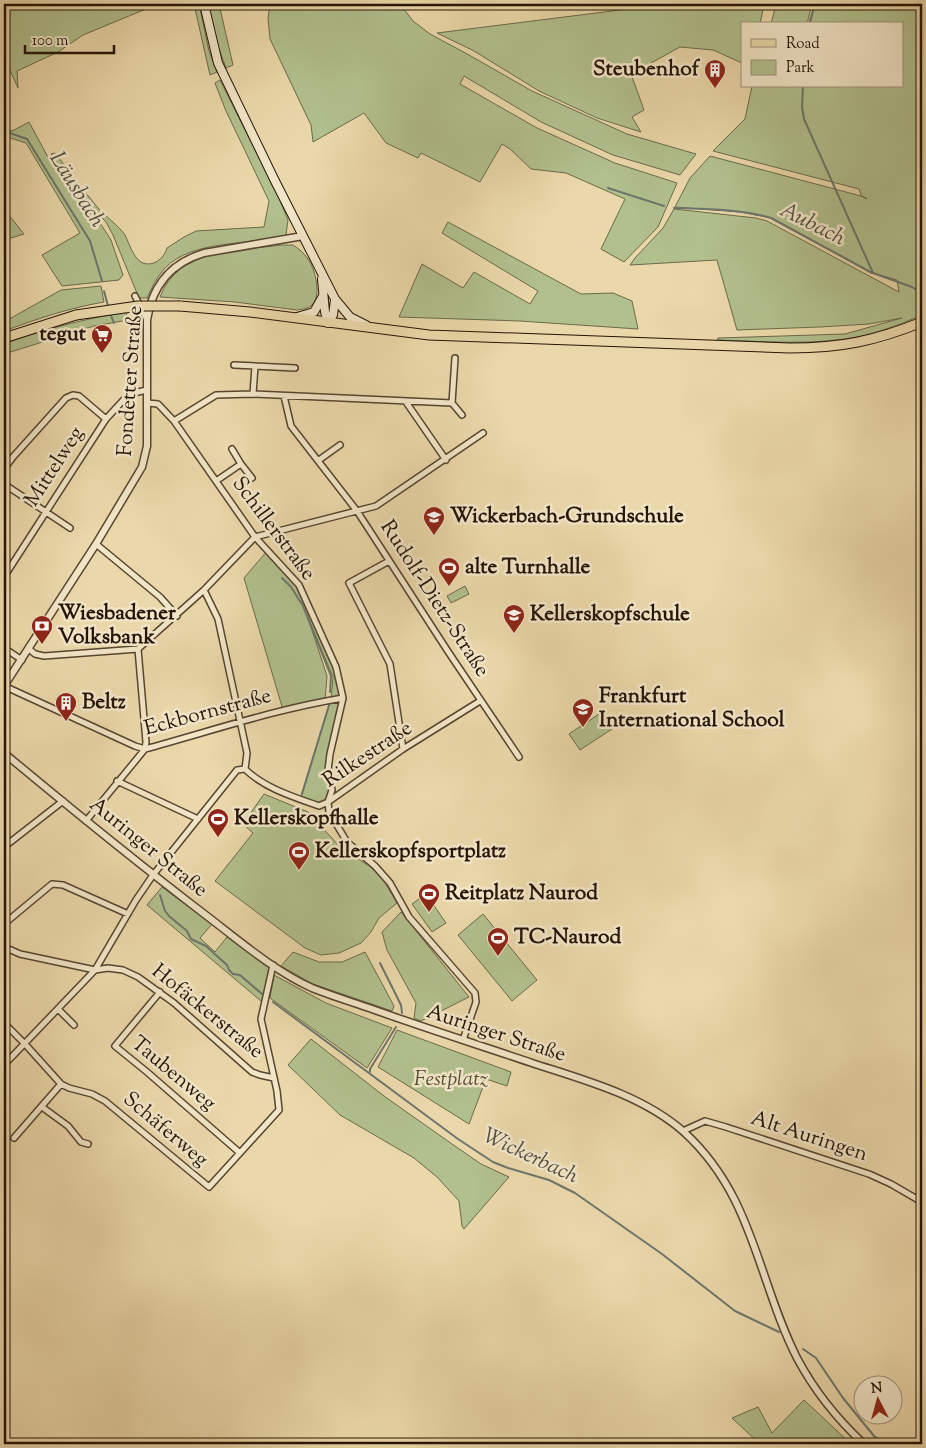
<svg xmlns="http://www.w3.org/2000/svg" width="926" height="1448" font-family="'Sorts Mill Goudy',serif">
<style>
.green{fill:#b1c08d;stroke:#6a6a4a}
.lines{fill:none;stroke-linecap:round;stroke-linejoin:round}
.stream{stroke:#6c766e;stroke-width:2}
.minor-casing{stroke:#564530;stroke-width:8}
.tertiary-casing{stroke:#564530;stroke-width:9}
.secondary-casing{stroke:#241408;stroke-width:10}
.primary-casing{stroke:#241408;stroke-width:11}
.minor{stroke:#f2e6c8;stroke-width:5}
.tertiary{stroke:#f2e6c8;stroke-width:6}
.secondary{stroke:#f2e6c8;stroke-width:8}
.primary{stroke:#ebd8aa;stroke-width:9}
.primary-bridge-casing{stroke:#241408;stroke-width:11;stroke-linecap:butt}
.primary-bridge{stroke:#ebd8aa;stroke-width:9}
.labels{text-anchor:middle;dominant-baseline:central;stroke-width:5;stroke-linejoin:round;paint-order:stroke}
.poi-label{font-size:21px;font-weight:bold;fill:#241408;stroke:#f2e6c8;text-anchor:start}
.street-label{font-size:21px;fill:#241408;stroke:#f2e6c8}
.park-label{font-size:21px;font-style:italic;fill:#555037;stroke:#f2e6c8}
.water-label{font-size:22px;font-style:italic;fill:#4e4d44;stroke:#f2e6c8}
</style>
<rect width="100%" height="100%" fill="#ebd8aa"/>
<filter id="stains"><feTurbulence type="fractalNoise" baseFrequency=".004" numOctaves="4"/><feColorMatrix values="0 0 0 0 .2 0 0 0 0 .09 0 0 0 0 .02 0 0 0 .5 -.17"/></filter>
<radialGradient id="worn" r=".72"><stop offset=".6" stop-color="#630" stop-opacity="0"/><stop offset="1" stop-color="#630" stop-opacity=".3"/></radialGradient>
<!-- green -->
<path class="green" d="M4,4H158L83,35L58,52L17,71L18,88L8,66L4,50Z
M194,4H199L209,51L217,72L210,75Z
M208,4H219L233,65L226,68L215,38Z
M270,4H400L413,21L430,34L469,55L532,91L627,134L696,154L680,175L613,155L541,122L464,76L460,84L537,128L615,163L677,183L658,227L624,262L601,249L625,199L566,173L531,169L510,149L502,144L480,182L421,153L418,158L386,143L364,113L313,142L311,125L270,39L268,18Z
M619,4H764L760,24H742V63L713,50L680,47L631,74L644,110L632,117L641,132L597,118L539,91L474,51L437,33L628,9Z
M776,4H812L807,24H771Z
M815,4H922V315C897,326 872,335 845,339C803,345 759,341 717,340L718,338L845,334L902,318L869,324L820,327L737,330L717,260L630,265L635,258L663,228L674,209L756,218L767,221L899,292L897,280L873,273L772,218L740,212L675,207L690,178L710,156L861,196L867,199L861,195L859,189L713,151L745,119L752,86H902V24H810Z
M220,80L279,198L288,220L286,235C250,246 193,239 165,268C157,277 152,287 147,298H139L113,235L106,222L73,189L51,154L55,153C69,171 83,190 98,208C106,217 118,225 125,235C129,243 133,257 141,262C152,268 164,259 167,248L184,237L196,231L264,227L269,201L226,111L215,83Z
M29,122L50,161L73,195L100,223L111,240L123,275L119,280L62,286L42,255L80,233L26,143L4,136V129L12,131Z
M4,209L24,234L4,240Z
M448,222L581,294L613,293L632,301L638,329L520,321L399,317L422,264L463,288L474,272L530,304L538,291L442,233Z
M282,245H293C299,249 304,253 308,259C315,269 322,295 312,305C308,309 302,309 297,310L235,302L160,297C178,248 238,251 282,245Z
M101,286L104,302C69,308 37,319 4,331V322L61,290Z
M126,312L128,320L94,326L4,354V344C44,329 84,319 126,312Z
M268,550L299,585L336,667L343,698L328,771L332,790L328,802L319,806L300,799L331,699L333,677L307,615L327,676L325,700L283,710L244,578Z
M465,586L469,594L451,603L447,596Z
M602,712L612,729L580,750L569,734Z
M264,794L308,812L339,846L369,866L381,876L397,903L379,918L371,932L361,943L339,953L321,955L305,948L215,881L253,833L243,824Z
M162,887L212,924L200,938L215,952L227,937L258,960L271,968L265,994L261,1001L147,905Z
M426,894L446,923L432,932L412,904Z
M401,912L469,997L421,1021L414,1018L416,1003L387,950L382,932Z
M483,914L537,980L512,1001L458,935Z
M293,952L319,962H342L365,952L394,1006L392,1011L313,984L281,966Z
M274,975L326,1003L392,1028L367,1068L270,998Z
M397,1030L511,1072L507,1086L486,1079L469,1124L378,1067Z
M311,1039L384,1096L452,1144L481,1164L509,1177L464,1229L462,1226L459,1201L437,1177L414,1158L340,1115L288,1065Z
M804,1400L851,1444H760L732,1418L758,1407L772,1433Z"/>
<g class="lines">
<!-- stream -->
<path class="stream" d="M809,24L815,4
M803,86L802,107L804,119L873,273L912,287L922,293
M4,131L27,139L90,241L102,281
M608,188L664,206
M674,208C706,209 741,209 771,218L872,273
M104,291L108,306
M110,313L114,323
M282,578L291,587L303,606L331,676L330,692
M302,794L330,702
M160,895L165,911L169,916L187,931L191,939L206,946L227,965L229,970L233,974L240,975L262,994
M380,963L401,1005L402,1013
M273,1002L458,1139L493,1162L508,1168L549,1180L575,1193L662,1254L735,1311L779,1332
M370,1072V1069L396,1027
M803,1349L816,1358L843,1398L874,1436L887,1444"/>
<!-- minor casing -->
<g class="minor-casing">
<path id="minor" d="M135,296L147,320
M234,365L295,368
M4,391H6
M253,394L255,366
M284,396L291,426L357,511L449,653L519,757
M406,402L446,460
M147,403L158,404L174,421L255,537L299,585L336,667L343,698L330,754L328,770L332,790L328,802L329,812L347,842L375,866L390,883L409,917L475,993L476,1002L463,1040
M452,403L455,358
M174,421L216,395L253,394L452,403L462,415
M232,449L241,464
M319,460L340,445
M4,469L13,457L66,398L73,395L79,396L106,419
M216,481L241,464L252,478
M4,484L70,528
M96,544L160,597L177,616
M389,561L349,583L390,664L403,749
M4,577L106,419L129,394L147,390
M204,590L218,619L247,753L245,769
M4,648L22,660
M29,649L35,654L44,656L138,649L204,590L255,537L376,506L483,433
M4,686L135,746L145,749C211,731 276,709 343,698
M245,769C264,788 294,797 319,806L328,802L403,749L480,701
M117,781L198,819
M86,821L145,749L146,742L138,649
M4,847L63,801
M4,924L52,884L63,885L128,914
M4,947L20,954L95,970L108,968L123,970L138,977L174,1003L252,1072L260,1075L274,1078
M160,992L115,1046L147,1072L240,1153
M58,1009L74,1025
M4,1023L25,1044L61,1084L69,1088L92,1094L105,1101L209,1187L279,1110L277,1091L261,1019L273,965
M4,1065L95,970L136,900L153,875L237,770L245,769
M42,1107L68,1126L81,1142L88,1144
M683,1131L705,1121L726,1127L869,1174L891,1184L922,1202
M14,1138L61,1084"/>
</g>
<!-- tertiary casing -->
<g class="tertiary-casing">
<path id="tertiary" d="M4,686L96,544L142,467L147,446V320C152,286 171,263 204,253L303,236
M4,753C69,807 135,861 203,913C236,938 274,971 312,988C332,996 352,1002 372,1009C425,1028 479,1045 532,1063C584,1080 642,1095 684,1132C754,1196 757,1279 797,1358C814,1390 837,1419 864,1444"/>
</g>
<!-- secondary casing -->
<g class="secondary-casing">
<path id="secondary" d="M204,4L218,63L274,179L335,299L350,317L366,325
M322,279L325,312L328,323
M297,317L314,312L323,296
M328,323L333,315L335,300"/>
</g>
<!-- primary casing -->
<g class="primary-casing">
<path id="primary" d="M180,306L250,312L429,335L790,348C841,348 875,341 922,322
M4,338L76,315"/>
</g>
<!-- minor -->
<use href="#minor" class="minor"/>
<!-- tertiary -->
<use href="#tertiary" class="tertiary"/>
<!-- secondary -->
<use href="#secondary" class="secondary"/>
<!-- primary -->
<use href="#primary" class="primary"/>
<!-- primary-bridge casing -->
<g class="primary-bridge-casing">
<path id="primary-bridge" d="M76,315L138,306H180"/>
</g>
<!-- primary-bridge -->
<use href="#primary-bridge" class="primary-bridge"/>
</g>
<!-- icons -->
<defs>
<g id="building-pin" transform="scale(1.125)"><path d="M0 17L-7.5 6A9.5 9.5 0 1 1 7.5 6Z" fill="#8f2418" stroke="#f2e6c8"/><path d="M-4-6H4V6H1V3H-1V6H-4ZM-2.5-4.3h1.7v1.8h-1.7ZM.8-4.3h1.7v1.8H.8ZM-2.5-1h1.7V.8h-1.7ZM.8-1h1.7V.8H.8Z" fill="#fff"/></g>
<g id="supermarket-pin" transform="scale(1.125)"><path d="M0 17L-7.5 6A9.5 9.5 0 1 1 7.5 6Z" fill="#8f2418" stroke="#f2e6c8"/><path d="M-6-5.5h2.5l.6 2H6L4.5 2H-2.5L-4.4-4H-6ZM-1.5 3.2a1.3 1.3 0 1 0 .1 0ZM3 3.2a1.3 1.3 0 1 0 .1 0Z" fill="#fff"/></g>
<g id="school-pin" transform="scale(1.125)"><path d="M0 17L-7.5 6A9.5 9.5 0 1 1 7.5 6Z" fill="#8f2418" stroke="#f2e6c8"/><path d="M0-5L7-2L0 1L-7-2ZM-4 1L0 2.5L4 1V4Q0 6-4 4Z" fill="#fff"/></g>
<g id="stadium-pin" transform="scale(1.125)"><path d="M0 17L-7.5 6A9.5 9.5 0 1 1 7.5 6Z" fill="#8f2418" stroke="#f2e6c8"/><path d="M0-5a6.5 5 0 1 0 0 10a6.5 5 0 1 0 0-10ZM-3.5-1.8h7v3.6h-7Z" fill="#fff"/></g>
<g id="bank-pin" transform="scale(1.125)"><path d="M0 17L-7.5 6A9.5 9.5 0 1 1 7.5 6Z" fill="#8f2418" stroke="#f2e6c8"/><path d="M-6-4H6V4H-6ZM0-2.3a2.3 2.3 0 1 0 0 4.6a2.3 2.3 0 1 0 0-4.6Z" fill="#fff"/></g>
</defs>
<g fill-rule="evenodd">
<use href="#building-pin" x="715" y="70"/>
<use href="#supermarket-pin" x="102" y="335"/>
<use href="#school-pin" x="434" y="517"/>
<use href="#stadium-pin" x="449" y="568"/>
<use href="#school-pin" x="514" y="615"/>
<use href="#bank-pin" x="42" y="626"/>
<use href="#building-pin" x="66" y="703"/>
<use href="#school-pin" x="583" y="709"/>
<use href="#stadium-pin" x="218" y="819"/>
<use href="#stadium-pin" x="299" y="852"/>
<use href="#stadium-pin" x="429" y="894"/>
<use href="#stadium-pin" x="498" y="938"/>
</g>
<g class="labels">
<!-- poi labels -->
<g class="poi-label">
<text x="699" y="70" text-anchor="end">Steubenhof</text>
<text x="86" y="335" text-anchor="end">tegut</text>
<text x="450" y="517">Wickerbach-Grundschule</text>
<text x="465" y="568">alte Turnhalle</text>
<text x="58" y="614">Wiesbadener<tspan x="58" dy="24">Volksbank</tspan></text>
<text x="530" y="615">Kellerskopfschule</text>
<text x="599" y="697">Frankfurt<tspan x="599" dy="24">International School</tspan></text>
<text x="82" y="703">Beltz</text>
<text x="234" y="819">Kellerskopfhalle</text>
<text x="315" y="852">Kellerskopfsportplatz</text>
<text x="445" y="894">Reitplatz Naurod</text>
<text x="514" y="938">TC-Naurod</text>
</g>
<!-- street labels -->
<g class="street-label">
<text transform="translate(131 381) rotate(-86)">Fondetter Straße</text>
<text transform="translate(55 467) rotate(-57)">Mittelweg</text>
<text transform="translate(273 529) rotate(53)">Schillerstraße</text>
<text transform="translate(434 599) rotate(57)">Rudolf-Dietz-Straße</text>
<text transform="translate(208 713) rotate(-15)">Eckbornstraße</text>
<text transform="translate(368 755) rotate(-34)">Rilkestraße</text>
<text transform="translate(148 848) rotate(39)">Auringer Straße</text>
<text transform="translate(207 1012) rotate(39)">Hofäckerstraße</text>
<text transform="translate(496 1034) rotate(18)">Auringer Straße</text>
<text transform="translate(173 1074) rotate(40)">Taubenweg</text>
<text transform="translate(165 1130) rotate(40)">Schäferweg</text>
<text transform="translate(809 1137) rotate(18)">Alt Auringen</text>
</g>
<!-- park labels -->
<g class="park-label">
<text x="451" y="1080">Festplatz</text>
</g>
<!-- water labels -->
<g class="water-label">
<text transform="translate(76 190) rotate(58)">Läusbach</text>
<text transform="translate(812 225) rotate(27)">Aubach</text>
<text transform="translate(530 1157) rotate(25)">Wickerbach</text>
</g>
</g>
<!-- margin -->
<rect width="926" height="1448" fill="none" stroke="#ebd8aa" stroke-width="20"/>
<rect x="5" y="5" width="916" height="1438" fill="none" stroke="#241408" stroke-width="2.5"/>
<rect x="10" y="10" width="906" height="1428" fill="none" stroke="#241408"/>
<!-- legend -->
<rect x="741" y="22" width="162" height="65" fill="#f2e6c8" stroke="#a0927b"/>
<rect x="751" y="39" width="25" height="8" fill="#ebd8aa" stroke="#a0927b"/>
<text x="786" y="48" font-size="15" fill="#241408">Road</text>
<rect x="751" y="60" width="25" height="15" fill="#b1c08d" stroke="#a0927b"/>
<text x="786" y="72" font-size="15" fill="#241408">Park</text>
<!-- north arrow -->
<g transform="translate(878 1400) rotate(354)"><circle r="24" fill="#f2e6c8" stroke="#a0927b"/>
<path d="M0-4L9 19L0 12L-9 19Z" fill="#8f2418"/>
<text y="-8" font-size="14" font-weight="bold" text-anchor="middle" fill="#241408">N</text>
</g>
<!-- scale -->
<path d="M25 45v8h89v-8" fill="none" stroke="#241408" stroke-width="2.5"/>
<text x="32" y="45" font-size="15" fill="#241408" stroke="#f2e6c8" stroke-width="4" paint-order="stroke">100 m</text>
<rect width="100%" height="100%" filter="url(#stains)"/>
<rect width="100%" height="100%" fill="url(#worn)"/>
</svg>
